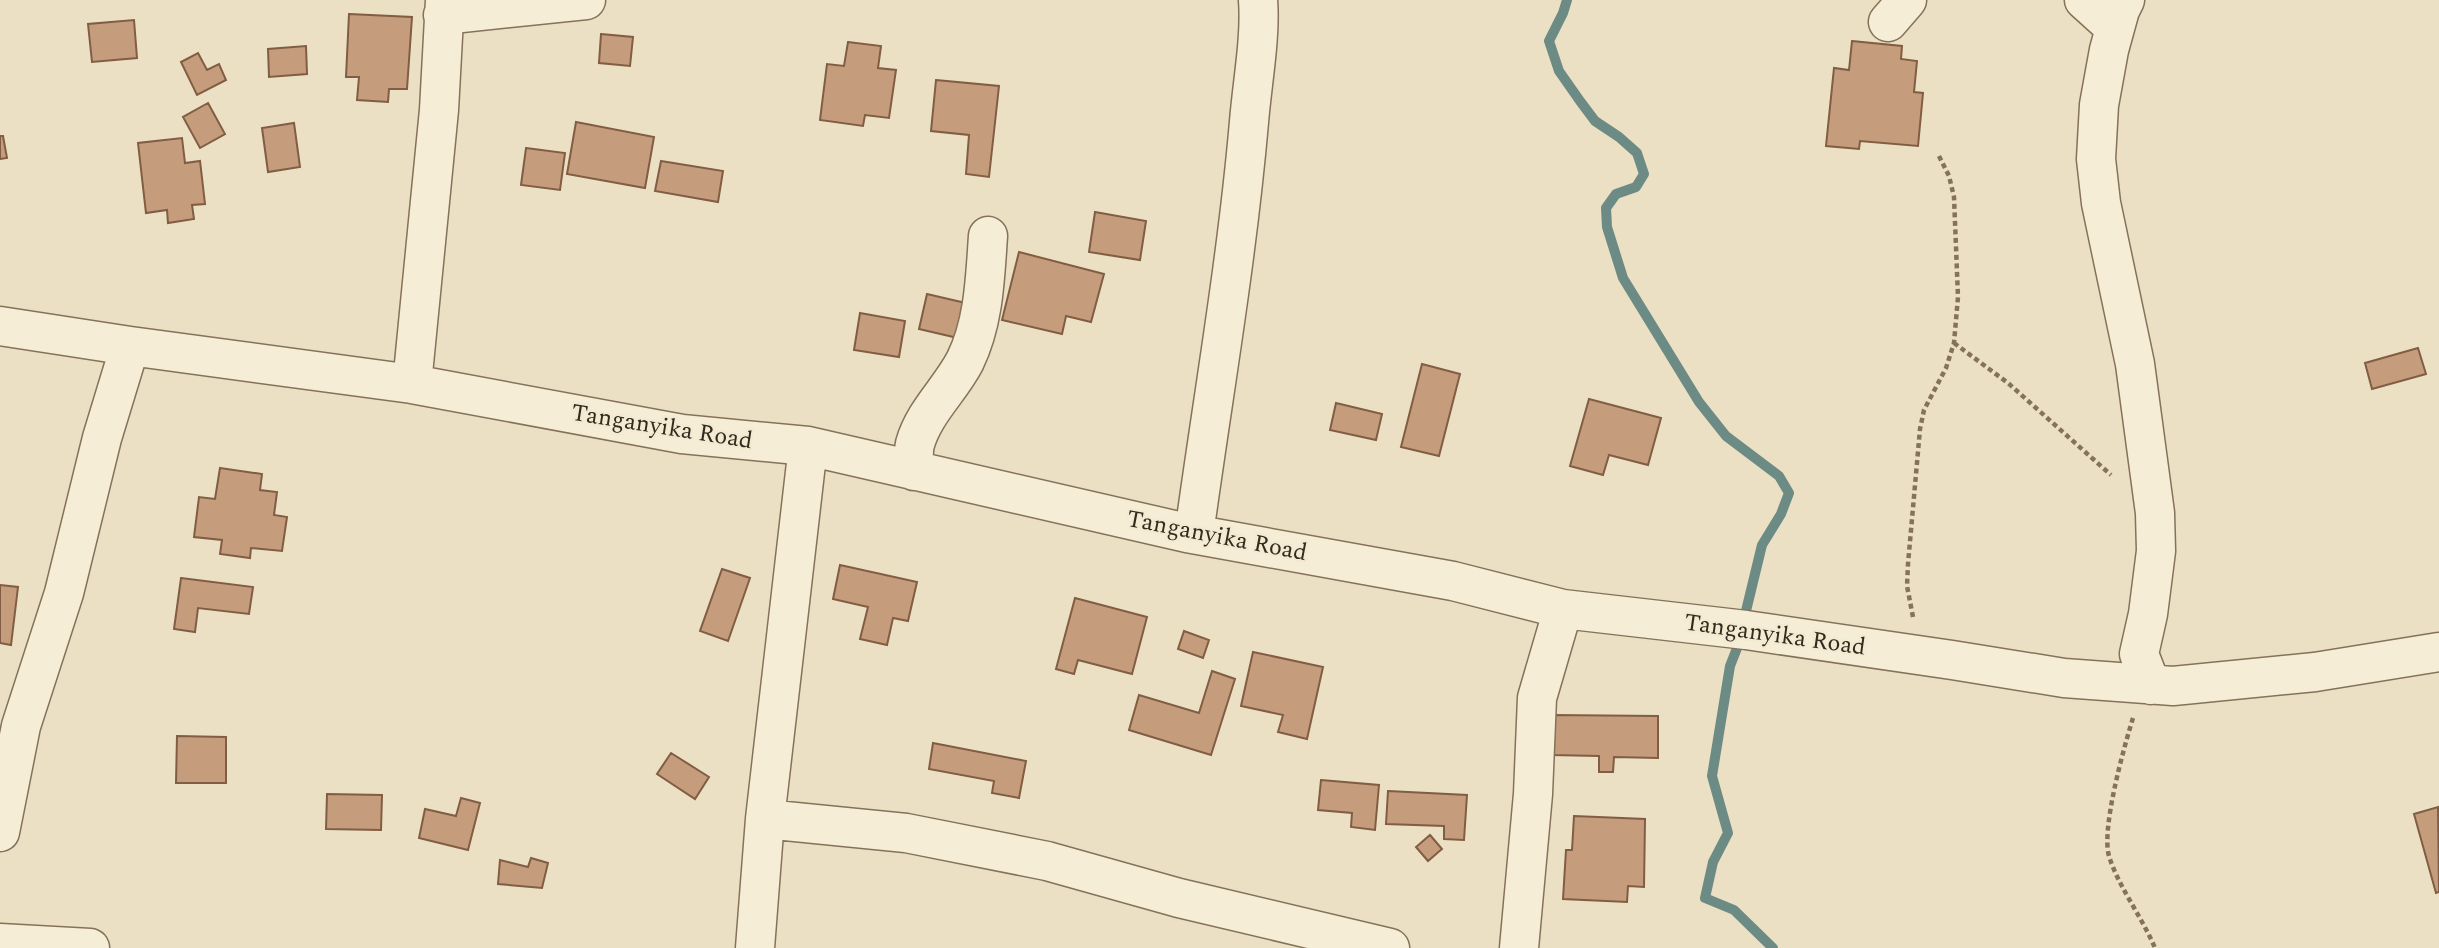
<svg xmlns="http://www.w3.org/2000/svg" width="2439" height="948" font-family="Spectral,serif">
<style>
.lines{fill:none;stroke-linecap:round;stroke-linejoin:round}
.stream{stroke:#6d8b85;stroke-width:10}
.building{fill:#c69d7c;stroke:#815d43;stroke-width:2}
.minor-casing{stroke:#84725b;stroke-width:41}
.path{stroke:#84725b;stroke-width:4.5;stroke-dasharray:5 3.5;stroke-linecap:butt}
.minor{stroke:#f6edd6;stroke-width:38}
.labels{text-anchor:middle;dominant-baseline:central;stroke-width:5;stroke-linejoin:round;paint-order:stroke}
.street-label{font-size:24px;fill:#352a1e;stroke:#f3ead2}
</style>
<rect width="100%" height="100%" fill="#ebe0c3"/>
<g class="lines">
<!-- stream -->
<path class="stream" d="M1567,0L1563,13L1549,41L1559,71L1580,101L1595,121L1619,137L1637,153L1644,174L1636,187L1616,194L1606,208L1607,227L1623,278L1699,402L1726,436L1779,476L1789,493L1781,514L1762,545L1745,615L1746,623
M1741,638L1730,666L1712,776L1728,833L1713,862L1705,898L1734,910L1773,948"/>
</g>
<!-- building -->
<path class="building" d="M349,14L412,17L407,89H389L388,102L357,100L359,77H346Z
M134,20L137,58L92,62L88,24Z
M601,34L633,37L630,66L599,63Z
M1852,41L1902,46L1901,59L1917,61L1914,92L1923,93L1918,146L1860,141L1859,149L1826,146L1834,68L1849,70Z
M848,42L881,46L878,68L896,70L889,118L865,115L863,126L820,120L827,64L844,66Z
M306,46L307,74L269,77L268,49Z
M198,53L207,70L219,64L226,80L197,95L181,62Z
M936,80L999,86L989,177L966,174L969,135L931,131Z
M208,103L225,134L200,148L183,117Z
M576,122L654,137L645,188L567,174Z
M294,123L300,167L268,172L262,128Z
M0,136H3L7,158L0,159Z
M182,138L185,163L200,161L205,204L192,205L194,219L168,223L167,210L146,213L138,143Z
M526,148L565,153L560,190L521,185Z
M661,161L723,171L718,202L655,191Z
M1095,212L1146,221L1140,260L1089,252Z
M1019,252L1104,274L1091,322L1066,316L1062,334L1002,320Z
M927,294L970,304L962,339L919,329Z
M860,313L905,321L899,357L854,350Z
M2418,348L2426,374L2372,389L2365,363Z
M1422,364L1460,374L1439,456L1401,447Z
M1589,399L1661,418L1648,465L1609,455L1603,475L1570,466Z
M1336,403L1382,414L1376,440L1330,430Z
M220,468L262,474L260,490L277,492L274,515L287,517L282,551L251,548L250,558L220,554L222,540L194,537L199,497L215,499Z
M840,565L917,582L908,621L893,618L887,645L860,639L868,607L833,599Z
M722,569L750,578L728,641L700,631Z
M181,578L253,587L249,614L198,608L195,632L174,629Z
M0,585L18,587L11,645L0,643Z
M1075,598L1147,617L1132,674L1078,660L1074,674L1056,669Z
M1184,631L1209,640L1203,658L1178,649Z
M1253,652L1323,667L1307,739L1278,732L1283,715L1241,706Z
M1212,671L1235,679L1211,755L1129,730L1139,695L1199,713Z
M1552,715L1658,716V758L1614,757L1613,772H1599V756L1552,755Z
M177,736L226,737V783H176Z
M933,743L1026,761L1019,798L992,793L994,781L929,769Z
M671,753L709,777L695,799L657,774Z
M1321,780L1379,785L1375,830L1351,827L1352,813L1318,810Z
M1388,791L1467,795L1464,840L1444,839V826L1386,824Z
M327,794L382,795L381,830L326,829Z
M461,798L480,803L468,850L419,838L425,809L456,816Z
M2438,807L2439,892L2436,893L2414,814Z
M1574,816L1645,819L1644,887L1628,886L1627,902L1563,899L1566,850H1572Z
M1430,835L1442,849L1428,861L1416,847Z
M531,858L548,863L542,888L498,884L500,860L528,867Z"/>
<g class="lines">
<!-- minor casing -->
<g class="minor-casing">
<path id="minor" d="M2084,0L2115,28
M2125,0L2120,10L2109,50L2099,105L2096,159L2101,203L2135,364L2155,513L2156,551L2148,614L2139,654L2151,685
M443,15L586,0
M1888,22L1907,0
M0,326L130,346L412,384L682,434L808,446L1187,533L1453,581L1563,609L1746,630L1952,660L2064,678L2173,686L2315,672L2439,652
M412,384L439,110L445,0
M914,471C914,462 913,452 915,444C924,412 950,390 965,361C984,322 985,279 988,236
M1194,534C1213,396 1237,260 1249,122C1252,84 1261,37 1258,0
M765,819L906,833L1047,861L1179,898L1390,948
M0,832L21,726L64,593L102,438L130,346
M0,943L90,948
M755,948L765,819L808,446
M1519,948L1533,794L1537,698L1563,609"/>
</g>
<!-- path -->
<path class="path" d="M1954,343L2008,383L2111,475
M1913,617L1907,586L1908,564L1920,429L1924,410L1946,368L1954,343L1958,297L1954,197L1949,176L1938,154
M2133,718C2124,747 2101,829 2109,856C2118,886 2142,917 2155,948"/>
<!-- minor -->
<use href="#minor" class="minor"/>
</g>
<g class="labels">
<!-- street labels -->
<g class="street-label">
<text transform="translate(662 427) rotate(9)">Tanganyika Road</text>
<text transform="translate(1217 536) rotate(11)">Tanganyika Road</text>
<text transform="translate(1775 635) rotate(8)">Tanganyika Road</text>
</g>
</g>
</svg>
